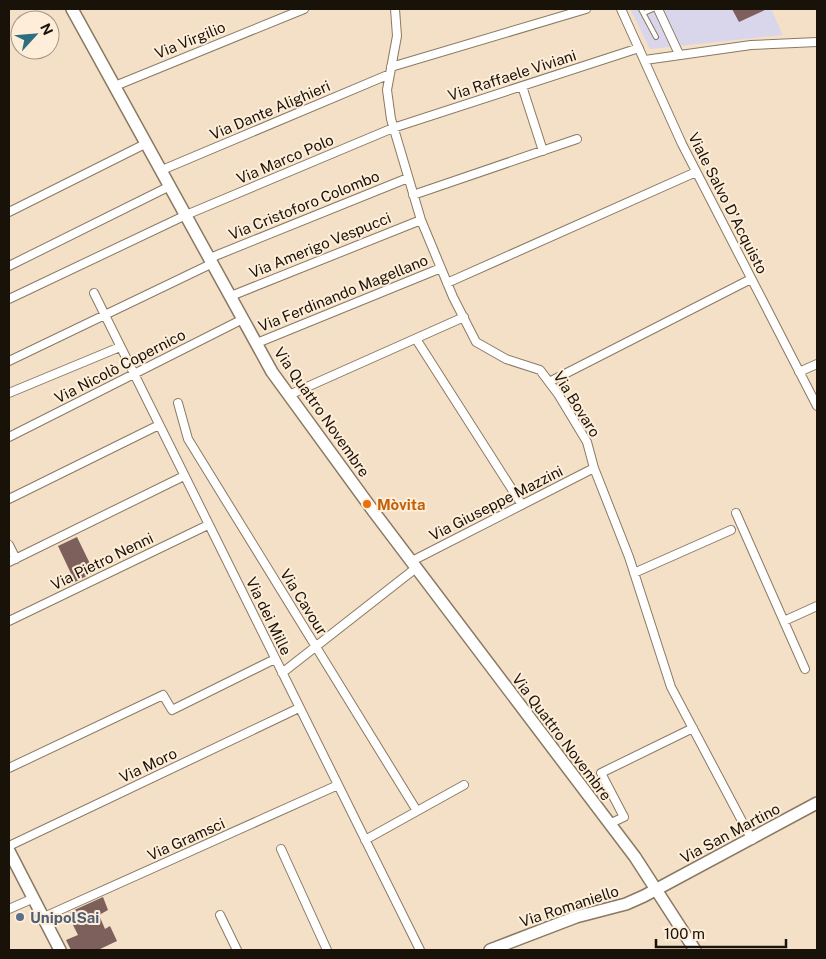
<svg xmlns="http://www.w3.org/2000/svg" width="826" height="959" font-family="'Public Sans',sans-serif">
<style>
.commercial{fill:#d9d6ec}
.building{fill:#7d5f5b}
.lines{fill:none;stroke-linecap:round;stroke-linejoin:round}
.lane-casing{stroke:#8a7962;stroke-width:6}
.street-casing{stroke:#8a7962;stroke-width:10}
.secondary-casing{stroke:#8a7962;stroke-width:14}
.lane{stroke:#fff;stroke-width:4}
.street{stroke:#fff;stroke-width:8}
.secondary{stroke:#fff;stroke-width:11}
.food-dot{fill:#e8710a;stroke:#feeed9;stroke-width:2}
.service-dot{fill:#5c6f8a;stroke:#feeed9;stroke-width:2}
.labels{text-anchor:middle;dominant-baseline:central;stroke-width:4;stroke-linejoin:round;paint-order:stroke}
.street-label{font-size:15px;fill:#191209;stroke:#feeed9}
.food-label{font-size:15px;font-weight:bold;fill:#c56008;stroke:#feeed9;text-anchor:start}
.service-label{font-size:15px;font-weight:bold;fill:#4e5e75;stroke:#feeed9;text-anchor:start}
</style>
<rect width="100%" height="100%" fill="#f4e0c7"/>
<!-- commercial -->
<path class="commercial" d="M630,9H771L783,35L650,49Z"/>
<!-- building -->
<path class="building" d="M732,9H767L739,22Z
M77,537L94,572L75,582L58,546Z
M103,897L108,910L99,915L105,929L110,926L117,941L98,950H71L66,940L78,935L70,919L73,918L70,912Z"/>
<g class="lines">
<!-- lane casing -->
<g class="lane-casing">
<path id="lane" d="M641,9L656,37
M644,13L653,9"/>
</g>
<!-- street casing -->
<g class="street-casing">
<path id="street" d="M395,9L397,36L387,90L391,119L421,220L453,297L476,342L506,359L540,370L558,394L587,442L594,468L629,557L671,687L752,840
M621,9L682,144L817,406
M658,9L679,54
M645,60L751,45L817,42
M391,67L586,9
M115,86L304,9
M522,86L543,151
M162,170L390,74
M413,195L577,139
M9,212L147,143
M210,258L408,178
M9,266L170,186
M447,283L696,172
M94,293L420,950
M231,296L421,220
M9,299L186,215L393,128L639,48
M416,339L522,505
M257,343L441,268
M9,361L213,263
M799,372L817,364
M549,382L751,279
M9,393L120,347
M289,395L464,317
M178,403L188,439L417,811
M9,437L243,319
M9,499L159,425
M736,513L805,669
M9,545L16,559
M412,561L594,468
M9,562L184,476
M634,573L731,530
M9,621L208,525
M784,621L817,606
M282,673L416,568
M9,768L163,695L172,710L275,659
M609,824L624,817L601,773L693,728
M365,840L464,785
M9,846L299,708
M281,849L327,950
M9,909L34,898
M220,915L237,950
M44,917L338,785"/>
</g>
<!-- secondary casing -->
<g class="secondary-casing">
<path id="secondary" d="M72,9L272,372L374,512L635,857L695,950
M9,851L60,950
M490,950L576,917L626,904L644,896L817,803"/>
</g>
<!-- lane -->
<use href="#lane" class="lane"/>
<!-- street -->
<use href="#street" class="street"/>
<!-- secondary -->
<use href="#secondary" class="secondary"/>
</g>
<!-- markers -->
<circle class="food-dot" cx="367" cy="504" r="5"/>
<circle class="service-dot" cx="20" cy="917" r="5"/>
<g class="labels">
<!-- street labels -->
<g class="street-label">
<text transform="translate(190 40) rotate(-22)">Via Virgilio</text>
<text transform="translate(512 75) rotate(-18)">Via Raffaele Viviani</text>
<text transform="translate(270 110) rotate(-23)">Via Dante Alighieri</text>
<text transform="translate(285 159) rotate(-23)">Via Marco Polo</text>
<text transform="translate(728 203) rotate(63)">Viale Salvo D'Acquisto</text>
<text transform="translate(304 205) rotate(-22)">Via Cristoforo Colombo</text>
<text transform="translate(320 245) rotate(-22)">Via Amerigo Vespucci</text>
<text transform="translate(343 293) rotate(-22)">Via Ferdinando Magellano</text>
<text transform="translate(120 366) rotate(-27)">Via Nicolò Copernico</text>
<text transform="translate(577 404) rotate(58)">Via Bovaro</text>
<text transform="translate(322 412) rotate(55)">Via Quattro Novembre</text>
<text transform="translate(496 503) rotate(-27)">Via Giuseppe Mazzini</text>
<text transform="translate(102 561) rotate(-26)">Via Pietro Nenni</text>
<text transform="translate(304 602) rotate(58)">Via Cavour</text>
<text transform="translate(269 616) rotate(64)">Via dei Mille</text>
<text transform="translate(562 737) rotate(53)">Via Quattro Novembre</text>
<text transform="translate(148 765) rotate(-25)">Via Moro</text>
<text transform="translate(730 833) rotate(-28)">Via San Martino</text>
<text transform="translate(186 839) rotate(-24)">Via Gramsci</text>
<text transform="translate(569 906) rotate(-18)">Via Romaniello</text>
</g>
<!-- food labels -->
<g class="food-label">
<text x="377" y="504">Mòvita</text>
</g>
<!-- service labels -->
<g class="service-label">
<text x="30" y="917">UnipolSai</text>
</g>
</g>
<!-- border -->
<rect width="826" height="959" fill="none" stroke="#191209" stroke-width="20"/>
<!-- north arrow -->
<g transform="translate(35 35) rotate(64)"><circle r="24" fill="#feeed9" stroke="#a29686"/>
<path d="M0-4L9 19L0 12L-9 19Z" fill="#2c6f81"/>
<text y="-8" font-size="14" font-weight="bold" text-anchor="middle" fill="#191209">N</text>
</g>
<!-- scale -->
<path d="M656 939v8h130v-8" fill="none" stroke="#191209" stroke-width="2.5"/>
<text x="664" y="939" font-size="15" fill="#191209" stroke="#feeed9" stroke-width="4" paint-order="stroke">100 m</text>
</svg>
